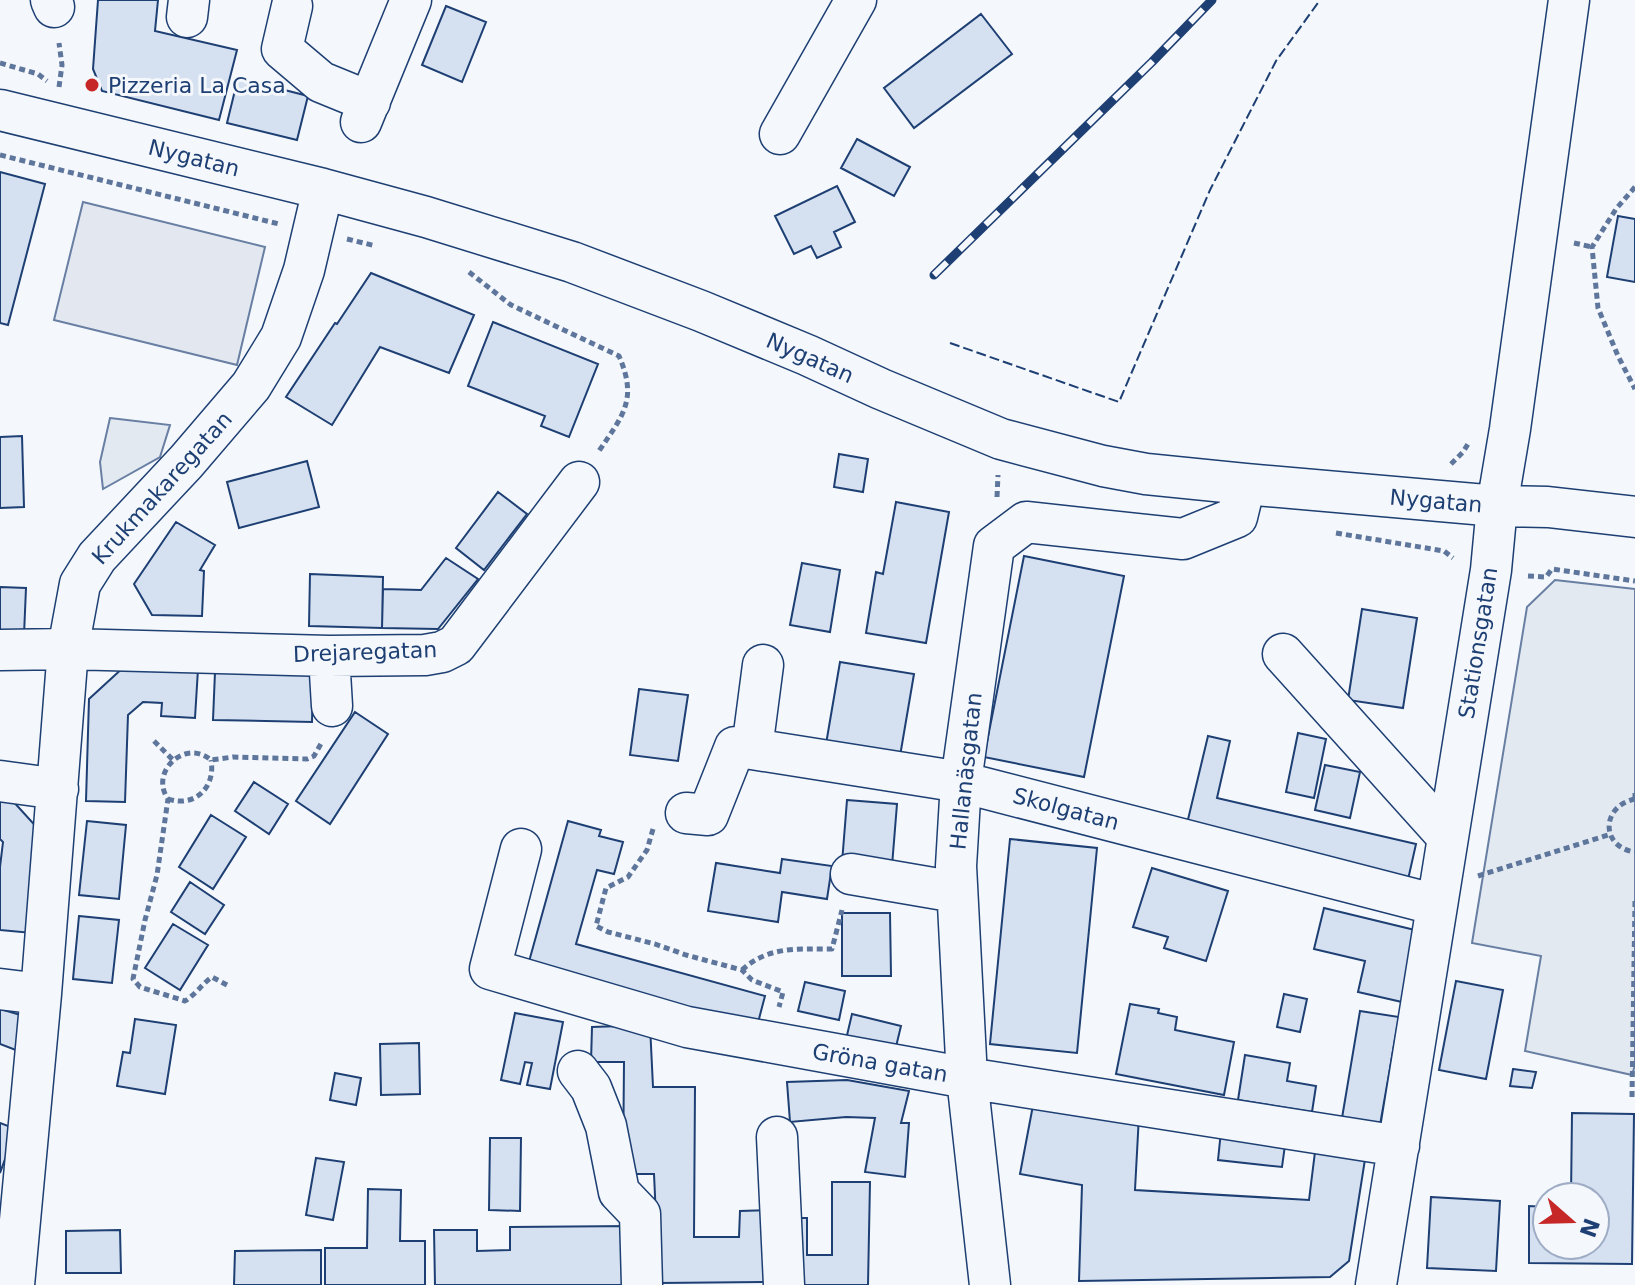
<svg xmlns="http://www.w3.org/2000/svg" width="1635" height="1285" font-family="'DejaVu Sans',sans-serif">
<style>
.green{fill:#e3e9f0;stroke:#687fa3;stroke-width:2}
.parking{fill:#e3e8f0;stroke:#687fa3;stroke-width:2}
.building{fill:#d5e0f0;stroke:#1d3f73;stroke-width:2}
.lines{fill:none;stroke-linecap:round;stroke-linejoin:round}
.minor-casing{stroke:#1d3f73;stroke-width:43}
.path{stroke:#5e769c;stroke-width:5;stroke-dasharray:6 4;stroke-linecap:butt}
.minor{stroke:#f4f7fb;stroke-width:40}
.rail-casing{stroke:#1d3f73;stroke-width:9}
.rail{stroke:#f4f7fb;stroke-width:6;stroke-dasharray:18;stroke-linecap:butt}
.fence{stroke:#1d3f73;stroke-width:2;stroke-dasharray:10 4;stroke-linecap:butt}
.poi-dot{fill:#c62828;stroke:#f4f7fb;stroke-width:3}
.labels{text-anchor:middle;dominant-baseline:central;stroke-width:6;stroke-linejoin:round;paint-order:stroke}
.poi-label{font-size:22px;fill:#1d3f73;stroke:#f4f7fb;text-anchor:start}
.street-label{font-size:22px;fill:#1d3f73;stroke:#f4f7fb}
</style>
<rect width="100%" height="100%" fill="#f4f7fb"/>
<!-- green -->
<path class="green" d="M110,418L170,425L160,457L103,489L100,462Z
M1555,580L1635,589V1065L1632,1075L1525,1051L1541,956L1472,943L1527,607Z"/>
<!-- parking -->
<path class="parking" d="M83,202L265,247L237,365L54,320Z"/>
<!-- building -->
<path class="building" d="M98,0H158L155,31L237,50L219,120L102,91L93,69Z
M446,6L486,22L462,82L422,65Z
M981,14L1012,54L914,128L884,88Z
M238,78L308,96L297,140L227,123Z
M857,139L910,167L894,196L841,168Z
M0,172L45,184L8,325L0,323Z
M837,186L855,222L834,232L841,247L817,258L811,246L794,254L775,216Z
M1618,216L1635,219V282L1607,277Z
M371,273L474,315L449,373L380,347L332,425L286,397L335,323L337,324Z
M493,322L598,364L569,437L541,426L545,416L468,386Z
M22,436L24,507L0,508V437Z
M839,454L868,459L863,492L834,487Z
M307,461L319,507L239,528L227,482Z
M498,492L527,514L484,570L456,548Z
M896,502L949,512L926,643L866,633L876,572L883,574Z
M176,522L215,545L200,570L204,571L202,616L152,615L134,584Z
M1024,556L1124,576L1084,777L984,757Z
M446,558L478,579L438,629L382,628L383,589L421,590Z
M802,563L840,570L830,632L790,625Z
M310,574L383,577L382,628L309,626Z
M0,587L26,588L24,635L0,634Z
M1362,609L1417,618L1403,708L1348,700Z
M840,662L914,674L899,762L825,750Z
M126,665L198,669L195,718L161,716L162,703L143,702L128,715L125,802L86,801L89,699Z
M215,672L313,674L312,722L213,720Z
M639,689L688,695L678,761L630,755Z
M355,712L388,734L330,824L296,801Z
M1298,733L1326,739L1314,798L1286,792Z
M1208,736L1230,741L1217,798L1416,844L1407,884L1185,832Z
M1325,765L1360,772L1350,818L1315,810Z
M254,782L288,804L269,834L235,811Z
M0,797L11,799L42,833L32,933L0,930V867L3,842L0,839Z
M847,800L897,804L892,866L842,863Z
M211,815L246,837L213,889L179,867Z
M87,821L126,825L119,899L79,895Z
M568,821L601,830L599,836L623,842L614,874L597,870L576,944L765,996L755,1034L525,976Z
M1010,839L1097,848L1077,1053L990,1044Z
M782,859L832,866L827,899L782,892L778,922L708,911L716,863L780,873Z
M1152,868L1228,891L1206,961L1164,948L1168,937L1133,927Z
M190,882L224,905L205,934L171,912Z
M1324,908L1419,931L1402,1002L1358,992L1365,961L1314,949Z
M842,913H890L891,976H842Z
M79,916L119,920L112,983L73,979Z
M173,924L208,945L180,990L145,968Z
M1456,981L1503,990L1486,1079L1439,1070Z
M805,982L845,991L839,1020L798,1011Z
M1284,994L1307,999L1300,1032L1277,1027Z
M1130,1004L1159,1009L1158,1013L1177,1017L1175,1030L1234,1042L1224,1095L1116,1074Z
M0,1009L24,1016L21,1052L0,1044Z
M1360,1011L1399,1017L1380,1125L1342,1118Z
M515,1013L563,1022L550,1089L527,1085L532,1063L525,1062L520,1084L501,1080Z
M852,1014L901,1026L893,1059L844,1048Z
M135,1019L176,1025L165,1094L117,1086L123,1052L130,1053Z
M650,1025L653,1087H695L694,1237H739L740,1211L775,1210V1282L659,1283L654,1174H623L624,1062H591L592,1027Z
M419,1043L420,1094L381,1095L380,1044Z
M1245,1055L1290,1063L1287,1081L1316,1086L1312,1112L1238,1100Z
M1513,1069L1536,1072L1532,1088L1510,1086Z
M335,1073L361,1078L356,1105L330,1100Z
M847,1080L909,1091L901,1123H909L905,1177L865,1172L875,1118L846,1117L790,1122L787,1082Z
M1034,1100L1139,1115L1135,1190L1309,1200L1316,1144L1366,1153L1349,1261L1330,1277L1079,1281L1082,1185L1020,1174Z
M1572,1113L1634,1114L1632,1264L1529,1263V1206L1547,1207V1245H1595V1197H1571Z
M0,1123L16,1129L0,1173Z
M1221,1131L1286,1138L1282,1167L1218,1160Z
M490,1138H521L520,1211L489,1210Z
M316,1158L344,1162L333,1220L306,1215Z
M832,1182H870L868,1285H789L790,1218H807V1255H832Z
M368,1189L401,1190L400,1241H425V1285H325V1248H367Z
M1431,1197L1500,1201L1496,1271L1427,1268Z
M632,1226V1285H435L434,1230H477V1251L510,1250V1227Z
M120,1230L121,1273H66V1231Z
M321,1250V1285H234L235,1251Z"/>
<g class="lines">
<!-- minor casing -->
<g class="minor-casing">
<path id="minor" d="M51,0L54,7
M292,6L282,49L321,82L370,102
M187,17L189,0
M0,110L323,189L426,217L572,262L701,311L807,355L881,389L1001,439L1103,466L1146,474L1245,484L1497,506L1548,507L1635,517
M361,122L411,0
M780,134L856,0
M0,650L68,649L329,656L425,655L442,652L456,645L579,482
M1283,654L1447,836
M329,656L332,706
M752,749L763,665
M0,781L58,789
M686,813L708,815L735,747L752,749L961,782L1437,905
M521,849L490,969L687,1027L967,1078L1399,1146
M851,874L956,892
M0,989L41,994
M578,1071L591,1088L606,1126L619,1192L640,1214L642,1285
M777,1137L784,1285
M14,1285L41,994L68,649L80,584L97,557L186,462L251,386L281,337L304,270L323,189
M990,1285L967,1078L956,866L961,782L994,546L1026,522L1183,539L1237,517L1245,484
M1376,1285L1491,570L1497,506L1510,429L1569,0"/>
</g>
<!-- path -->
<path class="path" d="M0,63L38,74L47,81
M59,87L62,65L59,43
M0,155L279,224
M1635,187L1616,209L1592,247L1598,308L1618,356L1635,389
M347,239L376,246
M1574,243L1592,247
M469,272L511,305L619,356C638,400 623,415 599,451
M1451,464L1463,452L1468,444
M997,497L998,475
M1336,533L1444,551L1453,558
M1528,576L1546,577L1552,569L1635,581
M154,741L174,761
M168,799C195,808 216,787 211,760
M1635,799C1601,806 1600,847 1635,852
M1635,799V789
M653,829L647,850L628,877L606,888L596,926L608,932L655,944L686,955L742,970L752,980L783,992L779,1007
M1478,876L1611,834
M742,970C768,946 798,949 832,949L842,910
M227,985L212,977C202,984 196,994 185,1001L140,987L133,979L145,920L157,875L168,799C149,772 185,738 211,760L233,757L307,759L314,756L322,742
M1632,1097L1635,901"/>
<!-- minor -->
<use href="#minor" class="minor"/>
<!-- rail casing -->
<g class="rail-casing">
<path id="rail" d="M934,275L1152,62L1212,0"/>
</g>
<!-- rail -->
<use href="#rail" class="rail"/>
<!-- fence -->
<path class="fence" d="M950,343L1119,402L1210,190L1276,61L1320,0"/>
</g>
<!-- markers -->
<circle class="poi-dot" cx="92" cy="85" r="8"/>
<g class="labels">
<!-- poi labels -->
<g class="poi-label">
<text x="108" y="85">Pizzeria La Casa</text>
</g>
<!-- street labels -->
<g class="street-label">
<text transform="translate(194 158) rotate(14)">Nygatan</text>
<text transform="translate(810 358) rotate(24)">Nygatan</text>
<text transform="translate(162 488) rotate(-48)">Krukmakaregatan</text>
<text transform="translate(1436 501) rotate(5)">Nygatan</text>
<text transform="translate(1478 643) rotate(-81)">Stationsgatan</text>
<text transform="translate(365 652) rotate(-2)">Drejaregatan</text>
<text transform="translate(966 771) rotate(-84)">Hallanäsgatan</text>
<text transform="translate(1066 809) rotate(15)">Skolgatan</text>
<text transform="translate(880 1063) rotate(10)">Gröna gatan</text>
</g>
</g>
<!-- north arrow -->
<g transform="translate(1571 1221) rotate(110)"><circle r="38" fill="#f4f7fb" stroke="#9eadc5" stroke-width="2"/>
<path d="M0-6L14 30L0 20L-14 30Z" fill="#c62828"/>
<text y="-12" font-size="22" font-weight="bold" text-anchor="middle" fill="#1d3f73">N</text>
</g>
</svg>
